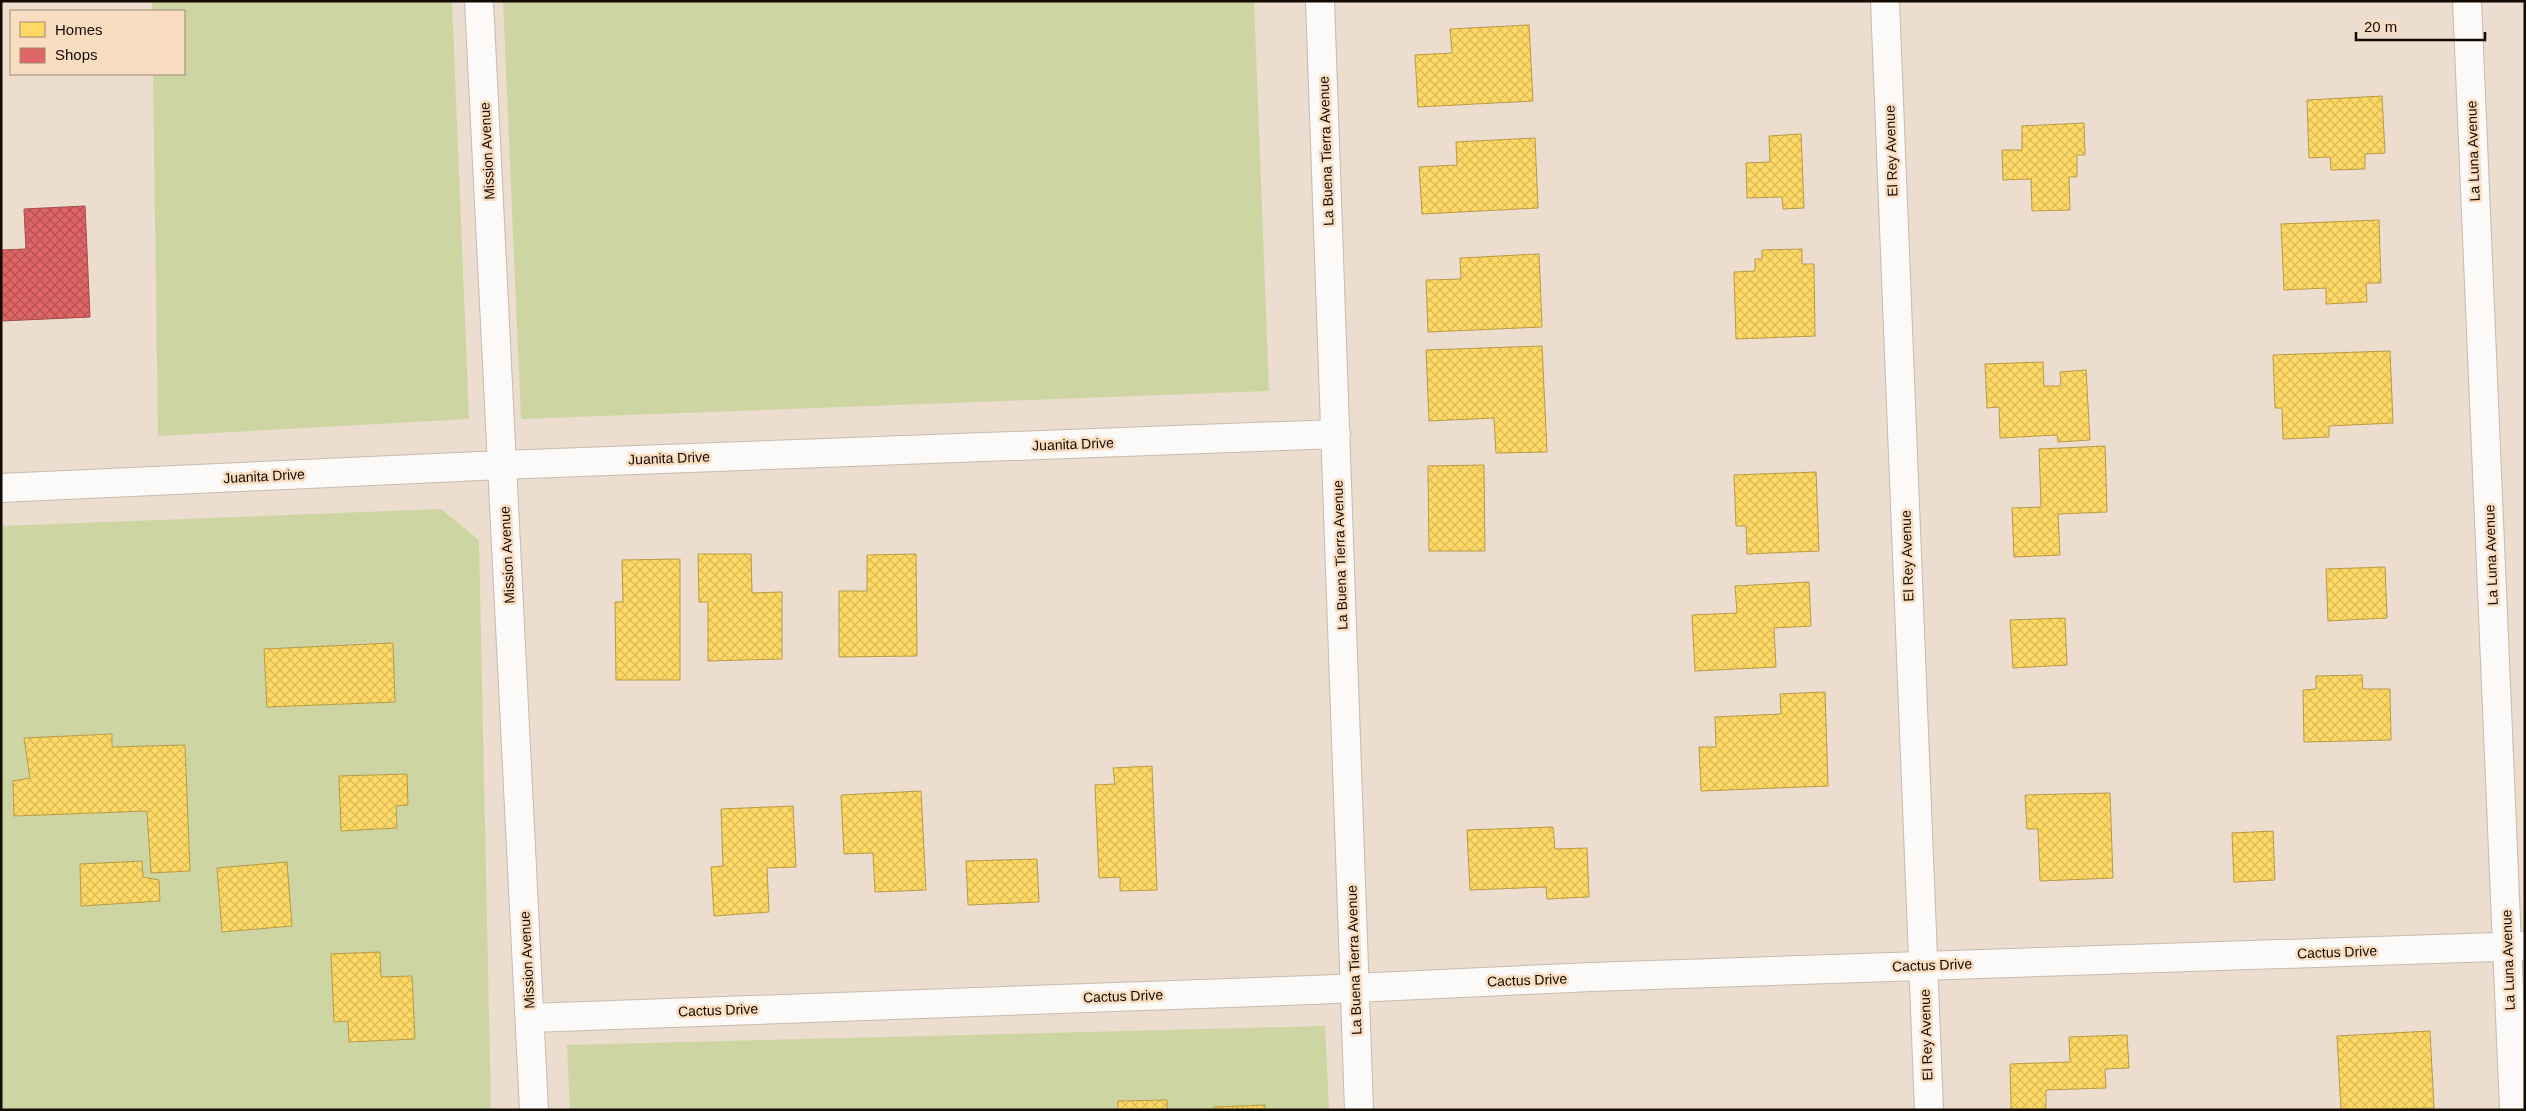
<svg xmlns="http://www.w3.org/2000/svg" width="2526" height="1111" font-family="Arial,sans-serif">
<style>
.grass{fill:#cdd6a3}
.homes{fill:url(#homes-cross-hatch);stroke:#b89b48}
.shops{fill:url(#shops-cross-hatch);stroke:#a34b48}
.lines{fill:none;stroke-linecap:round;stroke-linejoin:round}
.street-casing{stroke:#c6baae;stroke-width:30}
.street{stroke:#fcfaf8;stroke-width:28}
.labels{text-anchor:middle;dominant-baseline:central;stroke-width:5;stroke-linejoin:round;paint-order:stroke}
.street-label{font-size:14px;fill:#140b03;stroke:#f9ddc1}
</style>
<defs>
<pattern id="homes-cross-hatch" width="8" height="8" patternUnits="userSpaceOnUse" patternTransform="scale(1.25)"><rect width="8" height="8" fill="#ffd966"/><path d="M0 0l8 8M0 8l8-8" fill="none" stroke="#dab957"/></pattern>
<pattern id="shops-cross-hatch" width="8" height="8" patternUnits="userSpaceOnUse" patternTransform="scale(1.25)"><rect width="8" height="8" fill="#e06666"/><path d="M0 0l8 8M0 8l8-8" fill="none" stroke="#b45252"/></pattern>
</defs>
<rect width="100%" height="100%" fill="#ecddce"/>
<!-- grass -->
<path class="grass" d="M152,1H452L469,419L158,436L153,74H184V11H152Z
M503,1H1254L1269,391L521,419Z
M441,509L479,540L491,1110H1V526Z
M1325,1026L1329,1110H570L567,1045Z"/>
<!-- homes -->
<path class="homes" d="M1529,25L1533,101L1418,107L1415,55L1452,53L1450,29Z
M2382,96L2385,153L2365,154V169L2331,170L2330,157L2309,158L2307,100Z
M2084,123L2085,155H2077V177H2069L2070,210L2032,211L2031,179L2003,180L2002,150H2022V126Z
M1801,134L1804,208L1783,209L1782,197L1747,198L1746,163L1770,162L1769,136Z
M1535,138L1538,208L1422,214L1419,167L1457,165L1456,142Z
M2379,220L2381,283H2366L2367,302L2326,304V288L2284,290L2281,224Z
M1802,249V264H1814L1815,336L1736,339L1734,272L1755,271V259H1762V250Z
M1539,254L1542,327L1428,332L1426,280L1461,279L1460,258Z
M1542,346L1547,452L1496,453L1494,418L1429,421L1426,350Z
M2390,351L2393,423L2329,426V437L2283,439L2282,408H2275L2273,355Z
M2043,362L2044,386H2061L2060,372L2086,370L2090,440L2058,442L2057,435L2000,438L1999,407L1987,408L1985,364Z
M2105,446L2107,512L2058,514L2060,555L2014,557L2012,508L2041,507L2039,449Z
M1484,465L1485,551H1429L1428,466Z
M1816,472L1819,551L1747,554L1746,526H1736L1734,475Z
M698,554H751L752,593L782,592V659L708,661V602H699Z
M916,554L917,656L839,657V591H867V555Z
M680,559V680H616L615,602H623L622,560Z
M2385,567L2387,618L2328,621L2326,569Z
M1809,582L1811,626L1774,628L1776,667L1695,671L1692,615L1737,613L1735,586Z
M2065,618L2067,665L2013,668L2010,620Z
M393,643L395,702L267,707L264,649Z
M2362,675L2363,689H2390L2391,740L2304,742L2303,690L2316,689V676Z
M1825,692L1828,786L1701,791L1699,747H1716L1715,717L1781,714L1780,694Z
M112,734V747L185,745L190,871L151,873L147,811L14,816L13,781L30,778L24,738Z
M1152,766L1157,890L1120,891V877L1099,878L1095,785L1115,784L1113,768Z
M407,774L408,805L396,806L397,828L341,831L339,776Z
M921,791L926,890L875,892L873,853L844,854L841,795Z
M2110,793L2113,878L2040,881L2038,829H2027L2025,795Z
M793,806L796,867L767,868L769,912L714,916L711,867L723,866L721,809Z
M1553,827L1555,849L1587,848L1589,897L1547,899L1546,887L1470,890L1467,830Z
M2273,831L2275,880L2234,882L2232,833Z
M1037,859L1039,902L968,905L966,861Z
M142,861L143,877L159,880L160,901L81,906L80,864Z
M287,862L292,926L222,932L217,868Z
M380,952L381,977L412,976L415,1039L349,1042L348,1021L334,1022L331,954Z
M2430,1031L2434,1108L2341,1110L2337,1036Z
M2127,1035L2129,1068L2105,1069L2106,1088L2046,1090V1110H2011L2010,1064L2070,1062L2069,1037Z
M1167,1100V1110H1118V1101Z
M1265,1105V1110H1214V1107Z"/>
<!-- shops -->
<path class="shops" d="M85,206L90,317L1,321V250L26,249L24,209Z"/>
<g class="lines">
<!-- street casing -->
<g class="street-casing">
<path id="street" d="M479,1L534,1110
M1320,1L1359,1110
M1885,1L1929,1110
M2467,1L2514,1110
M1,488L502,465L1336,434
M530,1018L1312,990L1591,977L2525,946"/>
</g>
<!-- street -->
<use href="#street" class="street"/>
</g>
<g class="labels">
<!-- street labels -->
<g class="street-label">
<text transform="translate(487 151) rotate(-93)">Mission Avenue</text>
<text transform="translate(1326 151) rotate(-92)">La Buena Tierra Avenue</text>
<text transform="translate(1891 151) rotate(-92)">El Rey Avenue</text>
<text transform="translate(2473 151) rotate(-92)">La Luna Avenue</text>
<text transform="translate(1073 444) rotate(-2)">Juanita Drive</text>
<text transform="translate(669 458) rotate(-2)">Juanita Drive</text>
<text transform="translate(264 476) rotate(-3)">Juanita Drive</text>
<text transform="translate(507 555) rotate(-93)">Mission Avenue</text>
<text transform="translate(1340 555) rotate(-92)">La Buena Tierra Avenue</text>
<text transform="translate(2491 555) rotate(-92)">La Luna Avenue</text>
<text transform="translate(1907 556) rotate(-92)">El Rey Avenue</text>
<text transform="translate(2337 952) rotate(-2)">Cactus Drive</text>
<text transform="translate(527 960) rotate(-93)">Mission Avenue</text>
<text transform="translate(1354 960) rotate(-92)">La Buena Tierra Avenue</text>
<text transform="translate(2508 960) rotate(-92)">La Luna Avenue</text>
<text transform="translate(1932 965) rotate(-2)">Cactus Drive</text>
<text transform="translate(1527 980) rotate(-2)">Cactus Drive</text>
<text transform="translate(1123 996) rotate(-2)">Cactus Drive</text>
<text transform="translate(718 1010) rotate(-2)">Cactus Drive</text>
<text transform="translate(1926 1035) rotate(-92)">El Rey Avenue</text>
</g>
</g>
<!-- border -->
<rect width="2526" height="1111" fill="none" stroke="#140b03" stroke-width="5"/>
<!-- legend -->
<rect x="10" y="10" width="175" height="65" fill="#f9ddc1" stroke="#9d8975"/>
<rect x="20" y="22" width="25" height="15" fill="#ffd966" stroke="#9d8975"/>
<text x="55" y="35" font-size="15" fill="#140b03">Homes</text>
<rect x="20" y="48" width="25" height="15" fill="#e06666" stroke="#9d8975"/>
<text x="55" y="60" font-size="15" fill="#140b03">Shops</text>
<!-- scale -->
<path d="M2356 32v8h129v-8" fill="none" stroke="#140b03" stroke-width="2.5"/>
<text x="2364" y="32" font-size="15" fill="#140b03" stroke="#f9ddc1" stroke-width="4" paint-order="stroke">20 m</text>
</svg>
